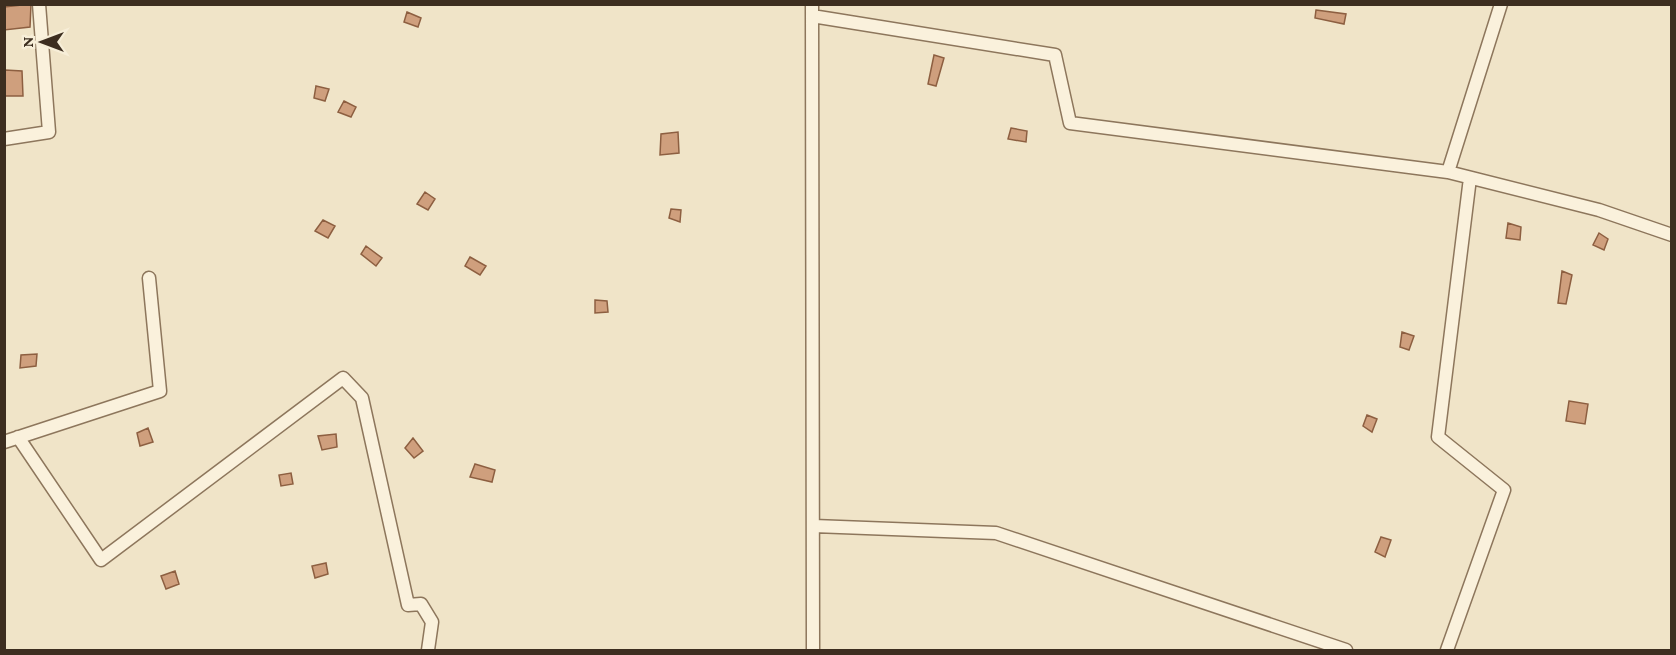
<svg xmlns="http://www.w3.org/2000/svg" width="1676" height="655" font-family="'Crimson Pro',serif">
<style>
.building{fill:#cf9f7d;stroke:#8d5f41;stroke-width:1.5}
.lines{fill:none;stroke-linecap:round;stroke-linejoin:round}
.minor-casing{stroke:#8d765c;stroke-width:15}
.minor{stroke:#faf1dc;stroke-width:12}
</style>
<rect width="100%" height="100%" fill="#f0e4c8"/>
<!-- building -->
<path class="building" d="M31,4L30,27L4,30V7Z
M1316,10L1346,14L1344,24L1315,18Z
M407,12L421,18L418,27L404,22Z
M934,55L944,58L936,86L928,84Z
M5,70L22,71L23,96H5Z
M316,86L329,89L325,101L314,98Z
M344,101L356,107L351,117L338,112Z
M1011,128L1027,131L1026,142L1008,139Z
M678,132L679,153L660,155L661,134Z
M425,192L435,199L428,210L417,204Z
M671,209L681,210L680,222L669,218Z
M323,220L335,226L328,238L315,231Z
M1508,223L1521,227L1520,240L1506,238Z
M1599,233L1608,239L1604,250L1593,245Z
M366,246L382,258L376,266L361,254Z
M470,257L486,266L480,275L465,266Z
M1562,271L1572,275L1566,304L1558,303Z
M595,300L607,301L608,312L595,313Z
M1402,332L1414,336L1409,350L1400,347Z
M37,354L36,366L20,368L21,355Z
M1569,401L1588,404L1585,424L1566,421Z
M1367,415L1377,419L1372,432L1363,426Z
M148,428L153,442L140,446L137,433Z
M336,434L337,447L322,450L318,436Z
M413,438L423,451L414,458L405,448Z
M475,464L495,470L492,482L470,477Z
M291,473L293,484L281,486L279,475Z
M1381,537L1391,540L1385,557L1375,552Z
M326,563L328,574L315,578L312,566Z
M175,571L179,584L166,589L161,576Z"/>
<g class="lines">
<!-- minor casing -->
<g class="minor-casing">
<path id="minor" d="M812,4L813,650
M1501,4L1448,172L1599,210L1672,235
M812,16L1055,55L1070,123L1448,172
M4,139L49,132L39,4
M18,437L101,560L343,378L362,398L408,605L421,604L432,622L428,650
M4,442L160,391L149,278
M814,526L996,533L1346,650
M1447,650L1504,490L1438,437L1470,178"/>
</g>
<!-- minor -->
<use href="#minor" class="minor"/>
</g>
<!-- border -->
<rect width="1676" height="655" fill="none" stroke="#3d2e20" stroke-width="12"/>
<!-- north arrow -->
<g transform="translate(42 42) rotate(270)" stroke="#f7eed8" stroke-width="4.5" paint-order="stroke">
<path d="M0-4.5L10 22L0 15L-10 22Z" fill="#3d2e20"/>
<text y="-9" font-size="16" font-weight="bold" text-anchor="middle" fill="#3d2e20">N</text>
</g>
</svg>
